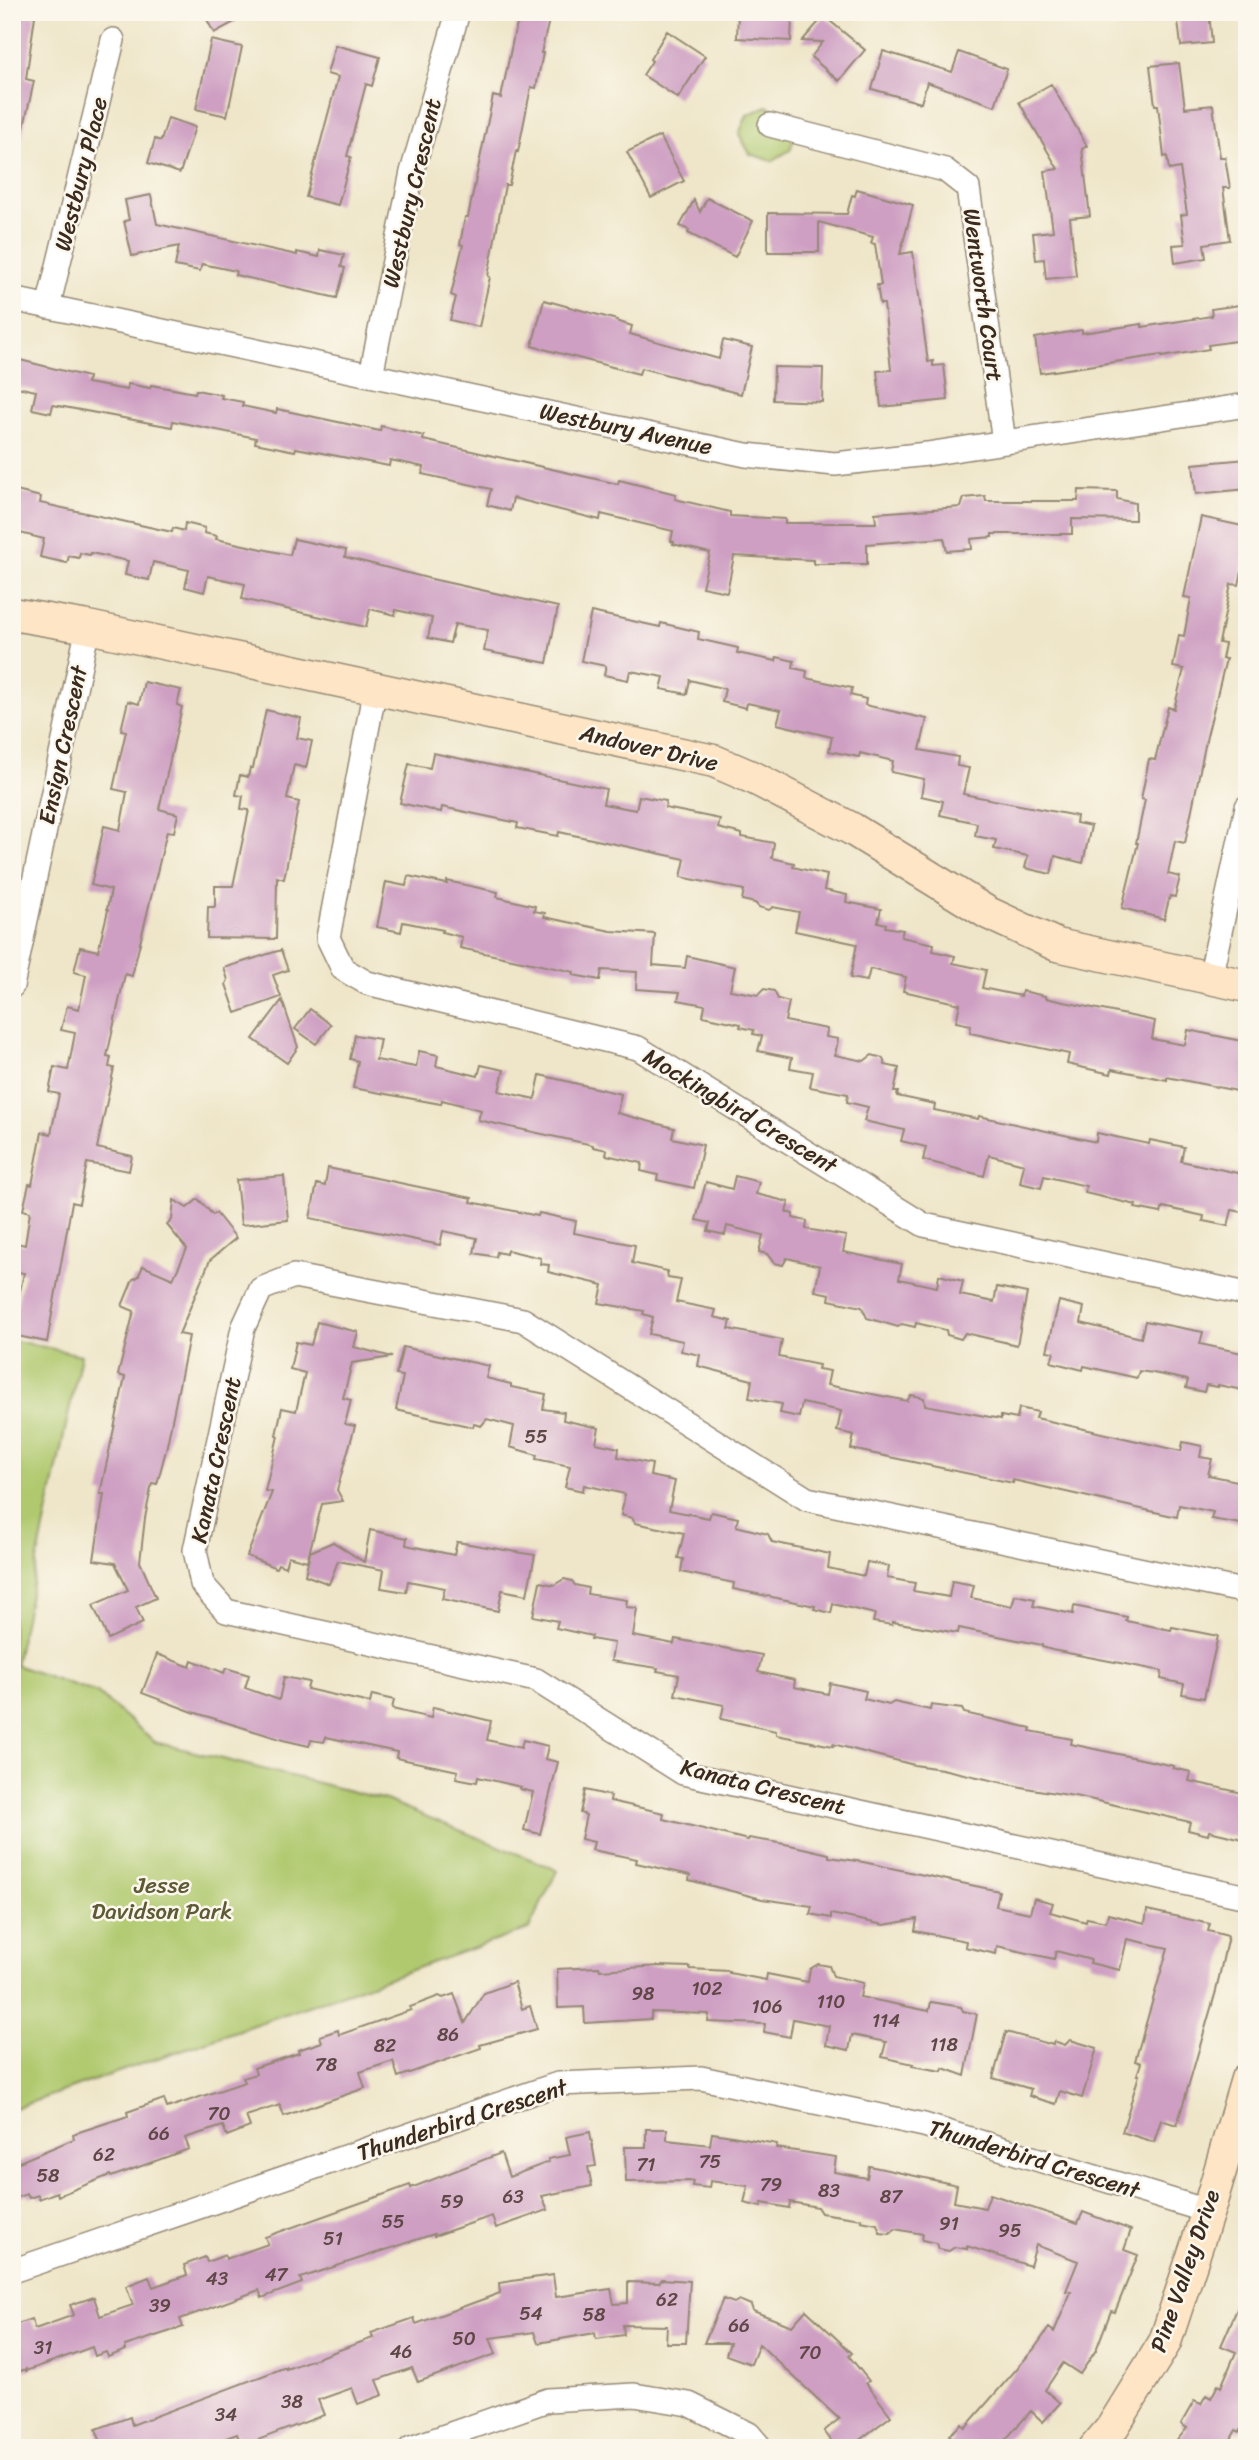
<svg xmlns="http://www.w3.org/2000/svg" width="1259" height="2460" font-family="Sriracha,sans-serif">
<style>
.green{fill:#b0c96e;stroke:#767a46;stroke-width:2}
.building{fill:#ce9fc2}
.lines{fill:none;stroke-linecap:round;stroke-linejoin:round}
.street-casing{stroke:#958874;stroke-width:26}
.secondary-casing{stroke:#958874;stroke-width:35}
.street{stroke:#fff;stroke-width:23}
.secondary{stroke:#fde5c5;stroke-width:32}
.labels{text-anchor:middle;dominant-baseline:central;stroke-width:5;stroke-linejoin:round;paint-order:stroke}
.number-label{font-size:19px;fill:#604747}
.street-label{font-size:23px;fill:#3b2a1e;stroke:#fbf7ec}
.park-label{font-size:23px;fill:#5e5a36;stroke:#fbf7ec}
</style>
<rect width="100%" height="100%" fill="#fbf7ec"/>
<filter id="ink" filterUnits="userSpaceOnUse"><feTurbulence type="fractalNoise" baseFrequency=".0143" numOctaves="2"/><feDisplacementMap in="SourceGraphic" scale="14" xChannelSelector="R" yChannelSelector="G"/><feConvolveMatrix kernelMatrix="1 2 1 2 8 2 1 2 1" color-interpolation-filters="sRGB"/></filter>
<filter id="wash" filterUnits="userSpaceOnUse"><feTurbulence type="fractalNoise" baseFrequency=".00686" numOctaves="4" result="noise"/><feDisplacementMap in="SourceGraphic" scale="28" xChannelSelector="R" yChannelSelector="G"/><feGaussianBlur stdDeviation="1.57" result="paint"/><feColorMatrix in="noise" values="0 0 0 0 0 0 0 0 0 0 0 0 0 0 0 0 0 1.4 0 .05"/><feComposite in="paint" operator="in"/></filter>
<g filter="url(#wash)">
<rect width="100%" height="100%" fill="#efe6c9"/>
<!-- green -->
<path class="green" d="M767,106L787,117L796,133L790,150L772,161L750,154L739,134L747,115Z
M12,1340L81,1355L15,1665L97,1693L155,1742L386,1800L552,1868L557,1871L529,1929L12,2109Z"/>
<g id="blocks">
<!-- building -->
<path class="building" d="M203,12H253L214,33Z
M521,12H551L541,53H543L536,88L531,87L518,152L516,151L509,185H505L488,276L490,277L479,327L450,320L456,297L451,295L463,245L460,244L465,217H468L493,96L501,98L514,34Z
M738,12H792L791,41L737,38Z
M1177,12H1209L1212,43L1181,46Z
M12,13L35,16L26,79L34,81L20,145L12,144Z
M824,16L865,50L839,81L811,57L823,42L802,41Z
M667,31L705,56L678,98L643,75L652,61L650,59Z
M211,40L242,47L227,116L196,109Z
M335,45L380,57L372,86L366,84L347,156L351,157L338,205L306,197L338,77L327,74Z
M883,51L952,72L959,52L1007,69L995,106L927,82L921,103L872,89Z
M1179,63L1185,108L1213,105L1220,157H1225L1230,188H1223L1230,240L1204,244L1206,258L1175,263L1173,245L1185,244L1181,215L1187,214L1180,168L1169,170L1167,156L1164,157L1158,105H1155L1150,66Z
M1051,84L1087,146L1082,149L1090,216L1070,218L1076,276L1046,279L1044,259L1036,260L1033,233L1053,231L1045,171L1058,169L1019,102Z
M168,118L195,127L180,173L148,163L155,139L161,141Z
M660,136L684,181L651,198L627,152Z
M857,189L913,205L900,254L913,252L928,362L933,361V366L944,365L948,400L881,407L877,371L891,370L884,304H880L877,285H881L875,244L871,243L873,237L819,222V252H768V213L847,214L852,195L855,196Z
M151,195L157,224L297,255V252L319,257L320,250L344,255L341,267L345,268L337,298L235,275L236,271L202,264L200,271L175,266L179,246L132,256L124,221L129,220L125,200Z
M707,198L753,221L735,257L688,233L689,230L680,226L694,200L700,212Z
M544,300L617,320L616,321L632,326L630,334L719,359L723,340L752,347L741,394L641,368L639,374L532,346Z
M1247,304V336L1243,337V340L1208,345L1209,349L1162,357V355L1040,373L1035,338L1082,330V333L1142,324V327L1212,316L1211,309Z
M12,358L88,377L87,383L127,390L128,384L150,388L151,385L195,393L196,390L222,395L221,398L243,402L242,406L276,413L277,409L380,431L381,426L424,436L423,440L618,484L619,480L676,494L675,499L730,512V516L785,519V523H876L875,513L961,507L964,498L985,496L986,501H1078L1079,490L1117,491V499L1135,503V520L1072,519V534H992V537L971,539L972,549L947,551L944,538L867,544V564H813V560L734,556L727,592L702,587L710,553L673,544L674,542L671,541L673,531L601,514L600,520L513,498L510,511L487,505L491,489L422,474L424,467L390,460L389,466L296,448L295,451L255,443L256,438L173,421L172,427L53,405L51,413L32,409L36,391L12,386Z
M774,367L823,368L822,402L773,400Z
M1247,459V489L1196,494L1193,464Z
M12,490L41,497L40,503L172,532L173,528L184,531L185,523L205,528L204,533L217,536L216,539L290,555L294,539L346,550L345,557L427,578L558,607L547,663L484,651L488,630L455,624L450,643L428,638L432,618L396,610L395,615L370,609L366,627L242,599L245,584L208,576L204,592L185,587L189,570L153,562L149,580L125,575L128,561L91,553L90,555L80,553L79,558L69,556L67,563L40,557L44,539L12,531Z
M1201,517L1247,527V549L1239,585L1231,584L1219,643L1225,644L1222,659H1226L1207,736L1185,843L1175,841L1168,874L1180,877L1175,897L1170,896L1164,919L1122,908L1138,843H1136L1145,800L1141,799L1149,759L1155,760L1168,707L1174,709L1184,669L1173,667L1179,635L1184,636L1191,598L1184,597Z
M591,612L660,627L661,623L699,632L698,639L738,648L737,653L776,661L777,657L794,661L793,668L807,671L806,678L852,688L850,695L866,699L865,705L927,719L920,750L958,757L957,766L969,768L963,794L1077,816L1076,823L1091,826L1083,863L1055,856L1051,874L1025,868L1028,856L994,849L996,840L975,836L977,823L940,815L943,801L921,796L924,779L891,772L893,761L860,753L859,757L829,751L832,737L777,724L781,710L747,703L746,708L722,702L725,689L690,680L687,694L661,689L664,677L630,671L628,680L604,675L606,666L581,661Z
M144,682L181,690L177,705L182,707L159,809L178,814L174,832L167,831L132,976L125,974L107,1056L111,1057L109,1067L114,1068L97,1148L132,1156L129,1171L87,1163L79,1204L72,1202L47,1342L12,1335V1308L16,1309L24,1273L12,1271V1268L17,1243L25,1245L30,1212L23,1210L29,1184L32,1185L42,1132L51,1134L59,1094L49,1092L54,1067L68,1070L75,1033L61,1030L67,1006L79,1009L86,975L74,972L80,947L98,951L108,910L107,909L111,890L91,885L104,826L120,830L127,792L113,789L126,731L121,730L128,701L139,704Z
M266,710L301,718L297,738L312,741L306,768L294,765L287,799L299,802L284,879L277,877L276,939L207,938L208,907H215V886H233L249,810L241,809L243,796L236,795L240,775L248,777L250,768H253Z
M433,753L606,789L603,804L636,810L639,796L666,801L665,808L720,819L718,828L742,834V837L774,843L772,858L794,863L793,867L827,875L824,890L847,895L846,902L881,909L878,922L886,924L885,927L903,930L901,937L934,944L933,951L955,956L953,963L986,970L982,988L1021,996L1022,991L1045,996V998L1155,1021L1152,1039L1185,1045L1188,1030L1247,1042V1093L1167,1077V1080L1112,1069L1111,1074L1067,1064L1069,1054L970,1033L971,1025L956,1022L960,1004L903,991L906,977L870,969L867,981L850,978L857,944L795,931L799,912L773,907L769,910L759,907L755,903L742,900L744,890L681,877L685,859L559,832L558,836L517,828L518,823L442,807L441,812L400,803L409,764L430,768Z
M408,876L447,884V881L498,892L497,897L535,906L534,911L545,913L544,917L611,931L655,934L653,965L685,968L687,956L735,967L730,990L758,995L764,989L774,991L778,999L789,1002L785,1021L827,1029L826,1037L838,1039L835,1055L864,1061L872,1055L883,1058L885,1065L899,1068L894,1092H898L897,1096L935,1104L934,1110L978,1119L979,1116L1096,1142L1097,1133L1149,1144L1150,1140L1184,1147L1181,1161L1247,1175V1213L1232,1210L1228,1226L1203,1221L1204,1216L1163,1207L1161,1213L1135,1208L1136,1205L1085,1193L1086,1186L1044,1176L1041,1188L1020,1183L1024,1164L989,1155L984,1176L923,1160L926,1147L901,1141L904,1130L864,1121L868,1107L847,1102L848,1094L810,1087L813,1072L790,1068L792,1058L758,1051L762,1036L753,1034L754,1030L740,1027L741,1024L703,1016L705,1005L678,1000L680,992L636,989L637,972L602,970L600,980L573,975L574,972L460,948L462,937L442,932L443,930L403,922L401,932L377,927L386,882L406,886Z
M281,950L288,970L273,975L281,997L236,1013L226,984L228,980L224,968Z
M282,1000L298,1047L287,1063L253,1039Z
M310,1009L331,1025L316,1044L295,1029Z
M355,1035L380,1039L376,1060L416,1067L419,1051L438,1055L436,1066L478,1076L481,1065L504,1070L499,1091L535,1099L540,1075L621,1094L617,1113L674,1128L672,1138L703,1145L694,1188L657,1180L658,1175L641,1171L642,1163L606,1155L607,1150L593,1147V1145L478,1120L481,1110L442,1100L441,1104L353,1088L358,1061L350,1059Z
M328,1168L472,1198L471,1202L538,1216L539,1213L576,1221L574,1233L635,1245L632,1263L667,1271L668,1278L681,1280L676,1302L716,1310L714,1317L731,1321L729,1329L782,1340L779,1357L819,1365L818,1369L830,1371L827,1385L907,1401L911,1395L924,1398L925,1405L1001,1419V1416L1017,1419L1019,1408L1038,1412L1036,1418L1181,1451L1183,1442L1202,1446L1200,1457L1212,1459L1208,1475L1247,1483V1525L1211,1519L1213,1512L1179,1505L1177,1517L1013,1480V1483L851,1449L854,1435L837,1431L841,1411L802,1403L799,1417L780,1413L782,1404L749,1398L752,1380L698,1366L700,1355L681,1351L683,1341L649,1334L653,1317L643,1314L644,1311L599,1303L603,1285L548,1272L549,1265L540,1264L541,1258L507,1250L506,1254L497,1252L496,1257L474,1253L477,1238L443,1231L440,1245L310,1218L317,1184L325,1186Z
M284,1176L288,1220L241,1225L236,1180Z
M735,1176L759,1182L756,1194L789,1202L786,1212L793,1214V1218L807,1221L806,1229L846,1236L843,1252L902,1264L899,1279L937,1287L939,1275L963,1281L960,1295L994,1302L997,1287L1027,1293L1017,1345L965,1333L961,1339L947,1335L946,1330L916,1323L915,1327L902,1324L898,1327L867,1318L862,1307L829,1300L830,1294L815,1291L820,1266L787,1258L783,1265L774,1263L767,1254L759,1252L763,1235L727,1226L725,1235L708,1231L710,1223L696,1220L706,1182L732,1189Z
M198,1199L213,1215L216,1213L236,1238L210,1260L179,1334L189,1336L166,1450L157,1484L152,1483L145,1518L140,1562L156,1598L136,1607L143,1623L108,1639L93,1605L128,1590L115,1563L94,1560L104,1494H100L125,1377L118,1375L134,1311L122,1306L133,1279L138,1277L143,1266L173,1279L187,1249L167,1225L172,1220L174,1200L187,1208Z
M1059,1301L1084,1307L1081,1323L1141,1338L1145,1321L1203,1332L1200,1344L1247,1354V1391L1218,1385V1387L1206,1385L1204,1392L1186,1388L1188,1380L1153,1373L1139,1371L1137,1378L1084,1366L1083,1370L1051,1362L1054,1352L1047,1351Z
M317,1322L358,1332L354,1347L392,1357L352,1363L343,1398L351,1400L345,1424L355,1426L337,1490L343,1501L322,1504L307,1561L288,1556L285,1567L278,1564L276,1568L247,1556L272,1492L265,1491L278,1436L276,1435L282,1408L296,1411L305,1373L290,1369L296,1342L311,1345Z
M403,1347L489,1366L486,1378L511,1384V1387L546,1394L543,1409L564,1412L563,1420L599,1428L596,1443L619,1448L618,1457L652,1464L650,1476L675,1481L669,1510L709,1518L711,1512L738,1518L736,1526L768,1534L772,1542L830,1554L828,1568L864,1576L867,1562L889,1566L887,1578L915,1583L913,1591L949,1597L952,1581L974,1585L971,1598L1012,1606L1015,1595L1035,1599L1033,1606L1073,1614L1074,1606L1127,1617L1126,1621L1171,1630L1172,1627L1218,1636L1204,1698L1182,1694L1184,1684L1161,1679L1162,1671L1052,1650L1042,1647V1645L959,1628L958,1633L893,1622L892,1625L873,1622L875,1614L833,1604L831,1613L814,1609L815,1606L733,1589L734,1583L681,1572L683,1559L678,1558L684,1533L635,1523L632,1518L621,1515L625,1494L584,1485L583,1491L565,1487L570,1466L536,1459L537,1455L510,1447L514,1426L487,1419L481,1426L474,1424L473,1427L396,1410L403,1376L396,1375Z
M370,1530L407,1538L406,1545L454,1555L457,1542L535,1555L527,1595L502,1590L498,1611L442,1599L445,1588L408,1581L406,1592L381,1588L384,1570L338,1561L329,1584L305,1575L310,1552L333,1542L364,1562Z
M564,1579L572,1581L575,1585L588,1588L587,1594L627,1600L626,1607L637,1608L633,1636L674,1644L675,1639L762,1655L758,1672L795,1680L794,1687L828,1694L830,1683L866,1691L864,1699L889,1705L894,1702L930,1710L931,1705L962,1709L964,1713L1031,1728L1030,1731L1072,1739L1071,1744L1174,1766L1173,1768L1191,1772L1189,1781L1247,1794V1840L1209,1831L1208,1835L1188,1830L1190,1822L1080,1797L1026,1788L942,1769L914,1765L833,1744V1746L776,1735V1731L721,1719L724,1705L675,1695L679,1675L657,1671L658,1668L611,1661L614,1643L591,1639L592,1636L556,1628L558,1621L533,1616L540,1582L554,1585Z
M157,1654L190,1667L192,1660L224,1673L226,1668L249,1675L245,1688L279,1700L284,1677L309,1682L307,1689L370,1703L372,1695L394,1700L392,1709L431,1718L433,1707L491,1721L487,1740L521,1748L523,1740L548,1746L545,1759L558,1762L540,1834L524,1830L533,1792L520,1789L521,1787L478,1777L477,1782L456,1778L458,1771L396,1758L397,1752L326,1737L324,1742L311,1740L309,1746L283,1740L193,1712L142,1693Z
M585,1790L611,1796L610,1801L664,1813L663,1819L748,1840L749,1838L790,1845L829,1854V1857L863,1862L999,1891L996,1906L1030,1913L1034,1898L1053,1903L1050,1912L1086,1922L1087,1918L1106,1922L1108,1914L1145,1923L1147,1910L1210,1924L1208,1931L1228,1936L1216,1991L1177,2125L1161,2120L1154,2142L1122,2132L1139,2075H1137L1141,2063L1135,2061L1168,1948L1127,1939L1120,1970L1090,1963L1091,1960L1056,1951L1054,1959L997,1946L996,1954L965,1947L966,1941L915,1931L917,1919L884,1925L831,1914V1918L810,1914L812,1906L762,1899L689,1880L690,1875L636,1863L637,1859L592,1850L594,1842L581,1839L586,1815L580,1813Z
M818,1964L829,1966L833,1976L863,1983L860,1997L929,2011L931,2002L961,2007L963,2011L977,2014L965,2076L943,2068L942,2071L912,2066L913,2064L882,2057L886,2042L852,2035L849,2050L826,2045L829,2026L793,2019L790,2037L764,2032L765,2024L708,2022L709,2014L651,2012V2019L585,2023L584,2007L558,2008L557,1969L599,1967L600,1970L659,1966L690,1967V1969L729,1971V1973L766,1980L767,1974L808,1982L810,1969Z
M514,1982L522,2009L530,2006L537,2029L480,2045L481,2048L398,2077L393,2061L360,2072L365,2088L284,2116L280,2105L246,2116L250,2127L227,2136L223,2126L185,2138L189,2149L111,2177L110,2175L58,2196L57,2192L39,2199L38,2195L29,2198L27,2194L12,2199V2165L74,2139L73,2134L128,2116L127,2112L164,2099L167,2108L245,2082L243,2078L256,2074L254,2068L299,2053L298,2050L322,2042L320,2036L338,2030L339,2035L411,2010L410,2007L439,1996L443,1998L454,1994L465,2023L484,1993Z
M1006,2032L1053,2045L1054,2041L1065,2045L1070,2040L1097,2048L1082,2098L1060,2091L1056,2104L1029,2096L1031,2089L993,2078Z
M646,2129H667V2140L710,2145L712,2133L732,2136L777,2144L776,2148L836,2157L834,2172L867,2178L869,2166L957,2185L954,2202L985,2208L990,2194L1078,2223L1083,2212L1131,2230L1124,2250L1138,2255L1115,2312L1111,2311L1096,2350L1080,2374L1063,2363L1045,2390L1060,2403L1043,2422L1031,2411L998,2448H947L954,2440L949,2435L962,2424L965,2428L1034,2349L1049,2328L1054,2332L1071,2292L1066,2291L1078,2261L1036,2245L1030,2266L967,2246V2249L955,2247L949,2251L938,2249L936,2243L922,2240L923,2234L895,2229L890,2234L880,2233L877,2224L861,2221L862,2219L821,2213L817,2207L790,2202L789,2208L762,2203L761,2207L744,2203L748,2186L710,2181L709,2188L692,2186L693,2181L626,2182L625,2147H646Z
M590,2132L596,2166L588,2167L592,2186L542,2196L548,2210L496,2228L492,2216L434,2236V2234L300,2278L302,2283L262,2298L259,2290L180,2319L183,2327L125,2346L126,2350L108,2357L106,2352L95,2356L92,2347L26,2371V2369L12,2374V2326L31,2319L35,2329L74,2315L70,2305L94,2297L100,2316L133,2305L126,2286L149,2277L153,2287L187,2275L184,2265L205,2257L207,2262L225,2255L226,2259L268,2244L265,2237L410,2185L411,2188L501,2153L509,2177L549,2162L548,2159L570,2155L566,2137Z
M553,2275L556,2297L611,2289L614,2304L628,2303V2282L659,2283L662,2279L690,2281L686,2343H666L667,2326L623,2325L624,2335L596,2339L595,2333L538,2343L534,2332L490,2338L496,2354L418,2382L412,2368L377,2380L383,2395L358,2404L352,2388L318,2400L324,2415L242,2446L237,2434L199,2448H103L96,2429L130,2417L132,2425L286,2367V2369L373,2338L371,2333L414,2318L416,2324L500,2293L499,2283Z
M1247,2286V2419L1240,2432L1236,2430L1226,2448H1171L1187,2428L1181,2424L1194,2401L1201,2404L1206,2395L1211,2398L1218,2385L1221,2387L1236,2352L1221,2346Z
M723,2299L734,2303L739,2300L751,2305L753,2311L792,2326L806,2310L852,2353L849,2356L869,2381L866,2383L891,2416L849,2448H837L824,2431L839,2419L759,2344L751,2364L726,2355L730,2343H704Z"/>
</g>
</g>
<g filter="url(#ink)">
<use href="#blocks" fill-opacity="0" stroke="#958874" stroke-width="2"/>
<g class="lines">
<!-- street casing -->
<g class="street-casing">
<path id="street" d="M770,125L945,170L968,188L1004,442
M12,299L746,455L835,464L927,454L1247,405
M48,307L113,40
M371,375L412,172L458,12
M375,688L328,938L343,969L367,983L638,1048L924,1225L1247,1294
M1210,978L1247,807
M12,986L88,627
M1247,1592L807,1499L523,1320L294,1276L261,1289L243,1328L195,1550L202,1584L226,1611L536,1680L683,1773L1247,1897
M12,2271L558,2084L701,2078L924,2125L1207,2211
M411,2448L548,2400L634,2395L689,2404L749,2434L761,2448"/>
</g>
<!-- secondary casing -->
<g class="secondary-casing">
<path id="secondary" d="M12,614L88,627L714,761L756,779L852,829L988,913L1057,945L1247,986
M1095,2448L1112,2428L1165,2342L1210,2205L1247,2079"/>
</g>
<!-- street -->
<use href="#street" class="street"/>
<!-- secondary -->
<use href="#secondary" class="secondary"/>
</g>
</g>
<g class="labels">
<!-- number labels -->
<g class="number-label">
<text x="536" y="1436">55</text>
<text x="707" y="1988">102</text>
<text x="643" y="1993">98</text>
<text x="831" y="2001">110</text>
<text x="767" y="2006">106</text>
<text x="886" y="2020">114</text>
<text x="448" y="2034">86</text>
<text x="944" y="2044">118</text>
<text x="385" y="2045">82</text>
<text x="326" y="2064">78</text>
<text x="219" y="2113">70</text>
<text x="159" y="2133">66</text>
<text x="104" y="2154">62</text>
<text x="710" y="2161">75</text>
<text x="646" y="2164">71</text>
<text x="48" y="2175">58</text>
<text x="771" y="2184">79</text>
<text x="829" y="2190">83</text>
<text x="513" y="2196">63</text>
<text x="891" y="2196">87</text>
<text x="452" y="2201">59</text>
<text x="393" y="2221">55</text>
<text x="949" y="2223">91</text>
<text x="1010" y="2230">95</text>
<text x="333" y="2238">51</text>
<text x="276" y="2274">47</text>
<text x="217" y="2278">43</text>
<text x="667" y="2299">62</text>
<text x="160" y="2305">39</text>
<text x="531" y="2313">54</text>
<text x="594" y="2314">58</text>
<text x="739" y="2325">66</text>
<text x="464" y="2338">50</text>
<text x="43" y="2347">31</text>
<text x="401" y="2351">46</text>
<text x="810" y="2352">70</text>
<text x="292" y="2401">38</text>
<text x="226" y="2414">34</text>
</g>
<!-- street labels -->
<g class="street-label">
<text transform="translate(81 174) rotate(-76)">Westbury Place</text>
<text transform="translate(412 193) rotate(-77)">Westbury Crescent</text>
<text transform="translate(983 295) rotate(82)">Wentworth Court</text>
<text transform="translate(626 429) rotate(12)">Westbury Avenue</text>
<text transform="translate(63 745) rotate(-78)">Ensign Crescent</text>
<text transform="translate(649 748) rotate(13)">Andover Drive</text>
<text transform="translate(740 1111) rotate(31)">Mockingbird Crescent</text>
<text transform="translate(216 1460) rotate(-78)">Kanata Crescent</text>
<text transform="translate(763 1787) rotate(14)">Kanata Crescent</text>
<text transform="translate(462 2120) rotate(-18)">Thunderbird Crescent</text>
<text transform="translate(1034 2159) rotate(17)">Thunderbird Crescent</text>
<text transform="translate(1185 2271) rotate(-71)">Pine Valley Drive</text>
</g>
<!-- park labels -->
<g class="park-label">
<text x="162" y="1885">Jesse<tspan x="162" dy="26">Davidson Park</tspan></text>
</g>
</g>
<!-- margin -->
<rect width="1259" height="2460" fill="none" stroke="#fbf7ec" stroke-width="42"/>
</svg>
